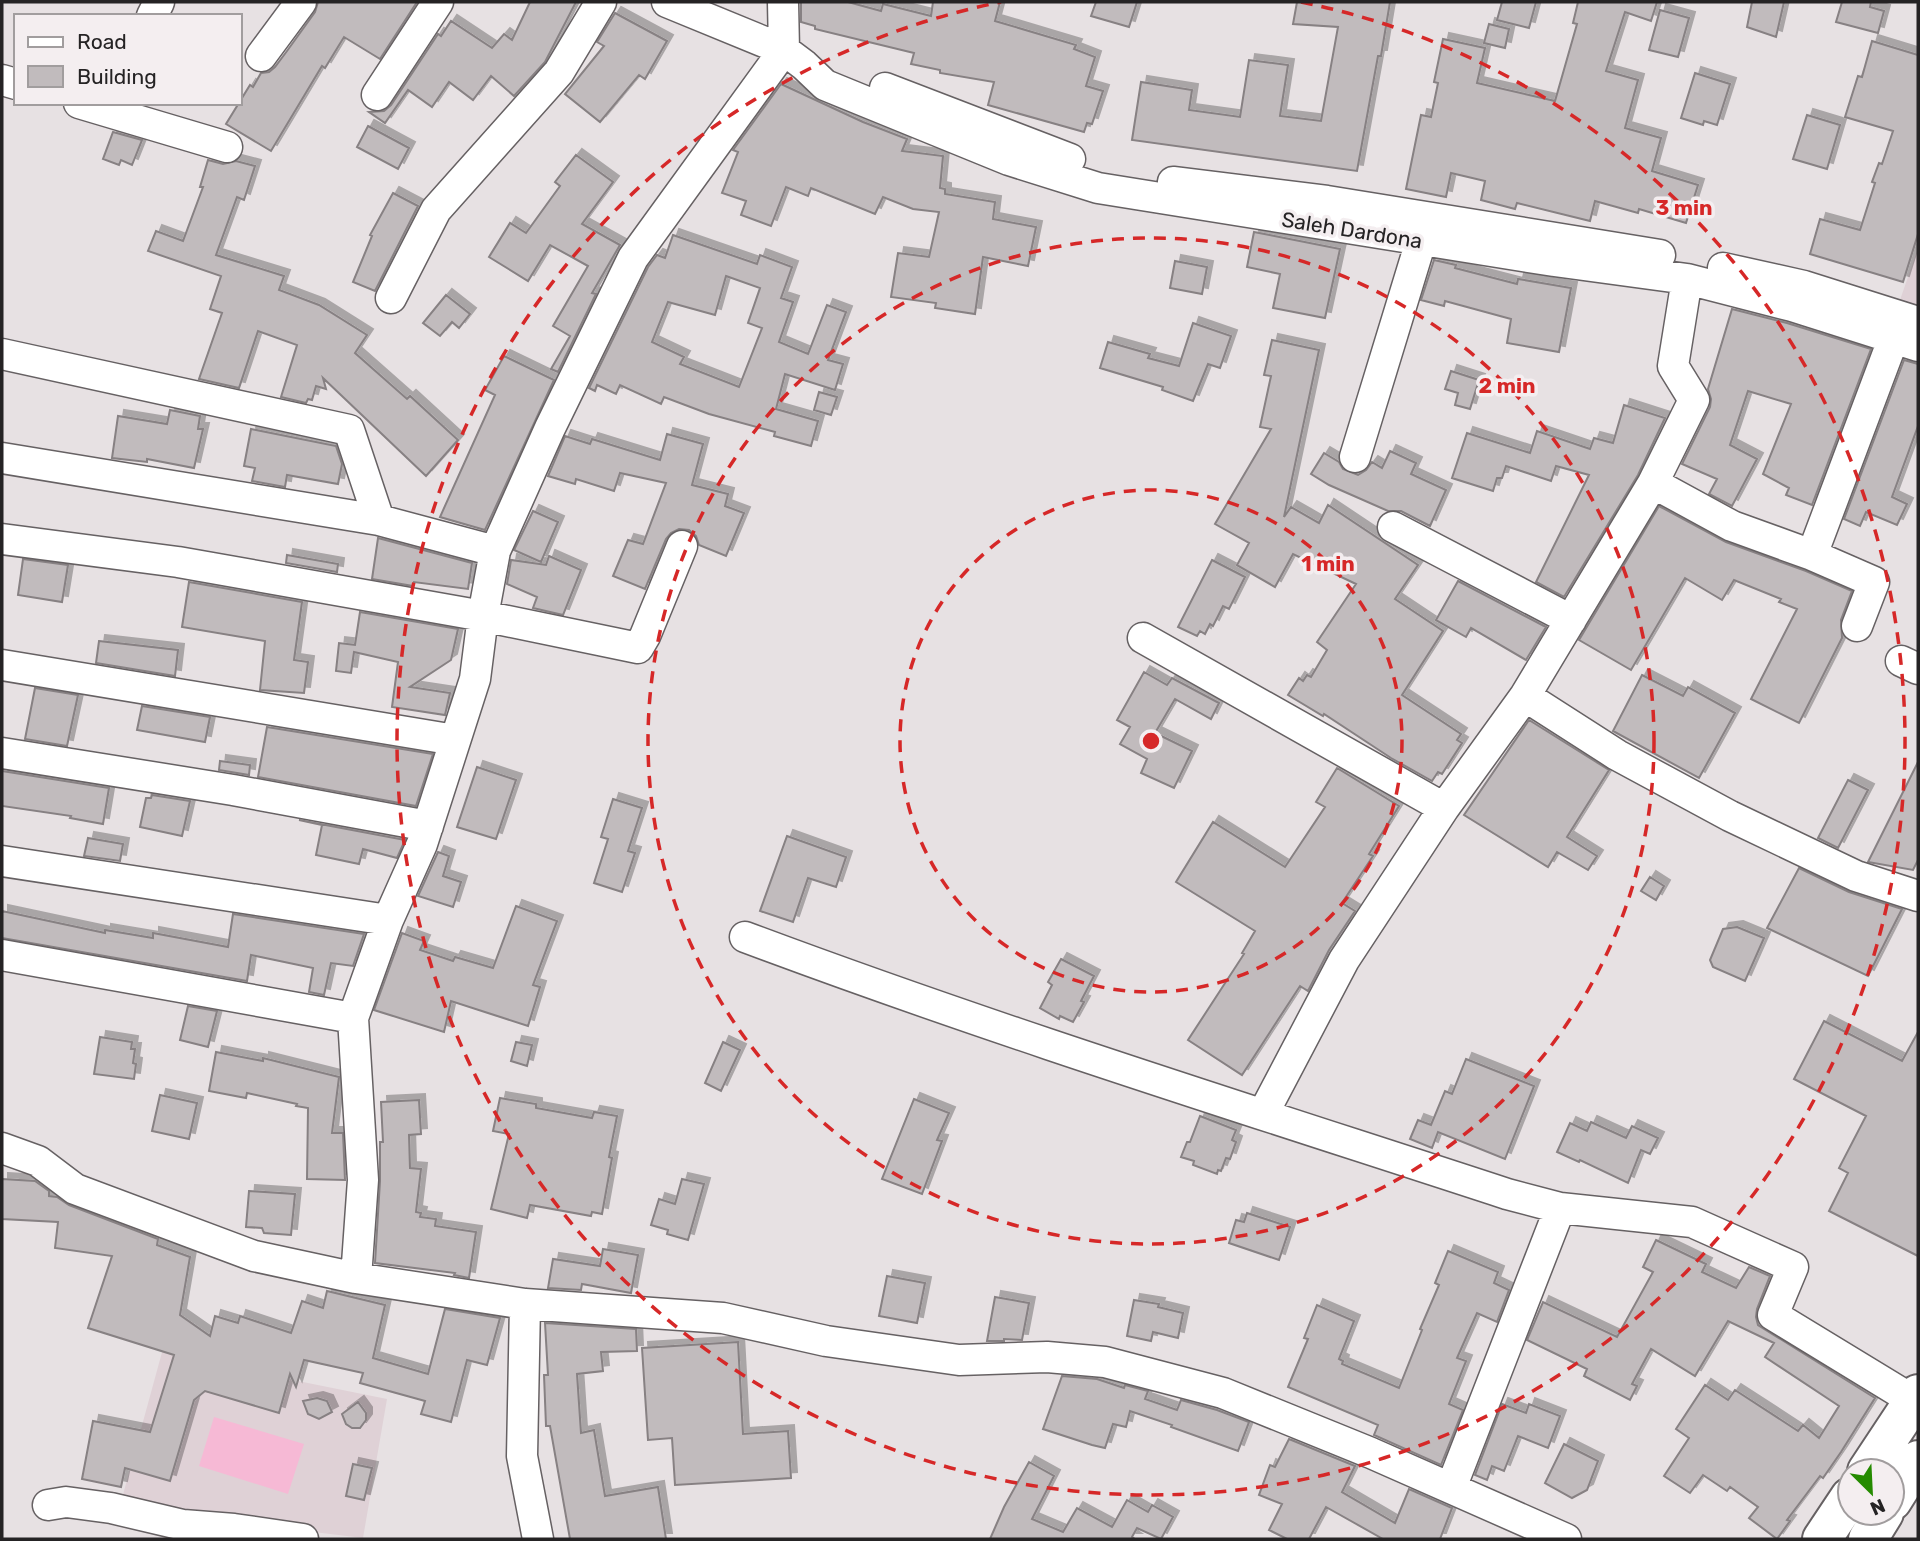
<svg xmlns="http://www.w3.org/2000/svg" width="1920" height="1541" font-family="Rubik,sans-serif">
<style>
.built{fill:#dfd1d6}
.green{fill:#f6b9d5}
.building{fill:#c1bbbd;stroke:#878183;stroke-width:2;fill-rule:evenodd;filter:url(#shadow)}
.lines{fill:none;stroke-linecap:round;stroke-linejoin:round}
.minor-casing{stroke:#666163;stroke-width:33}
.highway-casing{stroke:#666163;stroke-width:42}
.minor{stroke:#fff;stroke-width:30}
.highway{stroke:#fff;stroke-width:38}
.ring{fill:none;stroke:#d62828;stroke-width:3.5;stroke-dasharray:12 9}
.labels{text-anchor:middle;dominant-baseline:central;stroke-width:7;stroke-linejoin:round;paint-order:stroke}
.street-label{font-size:21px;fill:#252324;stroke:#f4eef0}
.centre{fill:#d62828;stroke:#f4eef0;stroke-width:3.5}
.ring-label{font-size:21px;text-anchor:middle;font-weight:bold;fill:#d62828;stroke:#f4eef0;stroke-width:7;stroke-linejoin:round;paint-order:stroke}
</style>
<defs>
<filter id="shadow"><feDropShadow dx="6" dy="-6" stdDeviation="0" flood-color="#0004"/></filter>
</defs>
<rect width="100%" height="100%" fill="#e7e1e3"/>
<!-- built -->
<path class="built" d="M1918,248V307L1900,300Z
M164,1345L293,1380L387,1399L363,1538L172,1515L121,1502Z"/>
<!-- green -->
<path class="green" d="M214,1417L304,1444L288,1494L199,1466Z"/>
<!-- building -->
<path class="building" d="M318,2H417L380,59L344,37L325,68L322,66L271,151L226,124L250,85L253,87L261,73L269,72L275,67L287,51L315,12Z
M530,2H576L545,62L514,96L491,76L473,100L449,82L432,107L408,90L385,123L369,112L384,111L391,105L438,34L441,36L451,21L492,48L504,34L512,40Z
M801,2H848L881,11L883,4L931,16L933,2H1000L995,21L1076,45L1074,49L1095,57L1086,86L1103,91L1092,124L1087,123L1084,132L988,105L994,82L940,73V70L911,64L914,53L815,29V26L801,22Z
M1096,2H1137L1129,27L1091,16Z
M1297,2H1390L1381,56H1378L1357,171L1132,140L1141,82L1192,90L1189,110L1240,117L1249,60L1288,65L1280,116L1321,121L1338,27L1293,24Z
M1502,2H1536L1529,28L1497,20Z
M1578,2H1657L1651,21L1625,12L1606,71L1638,80L1625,128L1661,138L1652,171L1698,185L1686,223L1639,209L1638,213L1595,201L1590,221L1517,203L1515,209L1481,200L1485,181L1451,173L1446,197L1406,189L1421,115L1431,117L1438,83L1434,82L1443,39L1485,48L1477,83L1555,101L1577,24L1573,23Z
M1752,2H1784L1776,37L1747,27Z
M1842,2H1871L1870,7L1884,11L1878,33L1836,22Z
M1660,10L1689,18L1678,57L1649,50Z
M615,13L667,41L645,79L639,75L600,122L565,94L604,46L597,42Z
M1489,24L1509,29L1505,48L1484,43Z
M1872,41L1918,55V234L1903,282L1810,254L1820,219L1860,230L1875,183L1872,182L1879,163L1882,164L1893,131L1845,117L1858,76L1862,77Z
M1695,73L1730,84L1717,125L1704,121L1703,125L1681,118Z
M781,84L863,122L907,139L902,151L943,156L940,188L945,189V194L995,202L993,219L1036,227L1028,266L983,257L975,314L935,308L936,303L891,297L898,253L929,257L939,212L913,209L883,197L875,214L811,188L808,196L786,187L771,226L741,215L746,201L722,193L738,152L733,150Z
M1807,115L1840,125L1827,169L1793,159Z
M368,126L409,148L398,169L357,147Z
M113,132L142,140L132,165L121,160L119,165L103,159Z
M576,155L613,182L582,224L620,245L592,293L596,294L558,372L551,369L570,336L553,326L588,266L550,245L528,281L489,257L510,223L526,233L560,186L555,182Z
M208,160L223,164L236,161L255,166L244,200L237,197L216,255L284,276L279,290L319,305L367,335L355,353L407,399L410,396L458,440L426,476L323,378L326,389L316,386L312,400L308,399L306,403L281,397L297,345L258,331L239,388L199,379L222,313L210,309L221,276L148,251L156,231L183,241L203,187H200Z
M393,193L418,206L375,291L353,282L372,236L370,235Z
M1254,232L1340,249L1325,318L1273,308L1280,274L1247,267Z
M673,235L757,264L760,255L792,267L781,298L793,302L779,342L808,354L827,305L846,312L828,360L843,364L835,390L785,374L776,409L818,421L811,446L774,436L775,432L709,414L664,397L661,404L620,385L616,394L597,385L595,391L589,388L648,267L657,255L665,258ZM726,276L760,288L748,323L762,328L739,387L680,364L684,357L652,342L668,302L715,315Z
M1434,260L1456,265L1455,268L1517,284L1518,279L1571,288L1559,352L1507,343L1511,319L1445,301L1444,306L1421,300Z
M1175,261L1207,267L1202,294L1170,288Z
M446,295L470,314L459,328L452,322L440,336L423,323Z
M1732,309L1787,323L1871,349L1812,505L1786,495L1789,488L1763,474L1791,404L1748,391L1730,445L1757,459L1732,506L1709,494L1717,479L1682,464L1710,407L1711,399L1708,389Z
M1193,323L1231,336L1220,368L1208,364L1193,401L1162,390L1163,387L1100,368L1108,342L1150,354L1148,358L1179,366Z
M1272,340L1319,350L1284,517L1291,507L1319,523L1328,505L1418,565L1395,599L1443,631L1402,695L1461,734L1457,740L1462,743L1442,774L1438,772L1432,781L1391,758L1324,714L1323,716L1288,695L1299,678L1303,681L1307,675L1311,677L1327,650L1317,642L1356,584L1293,554L1275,587L1237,565L1249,543L1215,524L1271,429L1260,427L1271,376L1264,375Z
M504,356L554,380L485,530L440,517L495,395L485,390Z
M1904,360L1918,364V426L1892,497L1907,504L1897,525L1866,512L1860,526L1844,519Z
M1451,371L1479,380L1470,409L1455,405L1458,393L1445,389Z
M819,392L837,397L831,415L814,410Z
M1624,405L1665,418L1638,475L1564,597L1536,582L1589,475L1556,466L1551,481L1506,466L1502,478H1497L1493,491L1452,478L1467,433L1530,453L1537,431L1590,449L1594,438L1613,443Z
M170,410L200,416L198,429H203L194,468L147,459V462L112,458L118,416L167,424Z
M251,429L336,446L342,464L338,484L287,475L285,487L252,481L255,468L244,466Z
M667,434L703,444L692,485L728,494L725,506L744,513L726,556L699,545L696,536L689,530L679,529L671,533L666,539L645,589L613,576L628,540L643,544L666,483L620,473L614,491L576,479L575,484L548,476L565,436L590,444L592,439L660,460Z
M1390,451L1416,463L1411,474L1446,490L1430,526L1401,511H1388L1329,485L1311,474L1324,453L1339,462L1343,469L1358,475L1366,470L1372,462L1382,468Z
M1659,506L1726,542L1806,571L1852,591L1841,620L1842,638L1799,723L1751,699L1797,609L1779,602L1781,599L1734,580L1722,600L1685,578L1631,670L1579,640Z
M533,511L558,522L541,562L514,550Z
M378,538L472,563L468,589L414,582L413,586L372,579Z
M287,555L338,564L337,572L286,563Z
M549,556L581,570L563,615L533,608L537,597L507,584L511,560L546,565Z
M23,559L68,565L62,602L18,595Z
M1212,560L1245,577L1229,609L1223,606L1213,626L1210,624L1205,634L1200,631L1197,636L1178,627Z
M1458,581L1546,627L1526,660L1471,628L1466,637L1436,620Z
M189,582L302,602L294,660L308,662L304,693L260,690L265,641L182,627Z
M360,612L458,629L451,660L410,687L450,693L445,715L392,707L398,662L354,652L351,673L336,671L339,643L355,645Z
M99,641L178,650L175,676L96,663Z
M1144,672L1167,685L1172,678L1219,703L1211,719L1175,699L1155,733L1192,751L1174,788L1141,773L1147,759L1120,744L1130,727L1117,720Z
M1642,675L1683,696L1688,687L1735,713L1699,778L1613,731Z
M35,688L78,695L67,746L25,739Z
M142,706L210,717L205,742L137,730Z
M1529,720L1609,770L1567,837L1597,856L1588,870L1557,852L1548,867L1464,815Z
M267,727L433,754L416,806L258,777Z
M220,761L250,765L249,775L219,770Z
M1918,762V860L1913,870L1868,862Z
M477,767L516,780L496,839L457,827Z
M1337,768L1399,806L1369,854L1373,856L1342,903L1355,911L1329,950L1308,991L1300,986L1242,1075L1188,1040L1244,954L1242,953L1255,931L1176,882L1213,822L1285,867L1325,807L1316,802Z
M2,771L109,788L103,824L70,818L71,816L2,806Z
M1848,780L1868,790L1838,848L1818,838Z
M152,795L190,801L182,836L140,827L146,798H151Z
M613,799L642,808L628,851L635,853L622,892L594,883L608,839L601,837Z
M299,820L405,840L397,858L363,849L359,864L316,855L322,825Z
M787,836L846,857L836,887L808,878L793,922L760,911Z
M88,838L123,844L120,861L84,856Z
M438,852L449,856L443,876L461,882L453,907L418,896Z
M1799,868L1849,892L1902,909L1868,976L1767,928Z
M1650,877L1664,886L1656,900L1641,891Z
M516,906L557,921L533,985L540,987L528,1026L451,1001L444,1032L374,1010L402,933L424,941L420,950L453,961L455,957L493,968Z
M2,911L105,933V930L153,938V933L228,947L233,914L364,934L353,966L331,963L324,995L309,992L313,968L251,955L247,981L2,938Z
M1737,927L1764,938L1745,981L1713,967L1710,960L1723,929Z
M1061,959L1094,976L1081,1001L1084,1002L1073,1022L1060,1016L1059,1019L1040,1008L1052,985L1048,982Z
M188,1006L217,1011L208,1047L180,1040Z
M1824,1021L1902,1061L1918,1032V1256L1829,1211L1848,1173L1839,1168L1866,1116L1794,1079Z
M100,1037L132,1042L131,1049H135L133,1063L136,1064L134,1079L94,1074Z
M516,1042L532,1045L527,1066L511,1061Z
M723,1042L740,1050L721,1091L705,1083Z
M216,1052L263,1061V1058L339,1077L332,1133H343L345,1180L307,1179L308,1108L296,1106L297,1104L247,1093L246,1098L209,1091Z
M1466,1059L1534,1086L1505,1159L1438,1132L1432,1148L1410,1139L1418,1120L1431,1125L1445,1091L1452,1094Z
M160,1095L197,1103L189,1139L152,1131Z
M500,1098L536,1104V1108L592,1118L594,1112L617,1116L609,1157L612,1158L602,1214L592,1212L591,1216L530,1205L527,1218L491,1209L509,1134L493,1131Z
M914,1099L949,1113L937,1140L942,1141L922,1194L882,1179Z
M419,1100L421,1134L409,1135L410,1168L421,1169L416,1212L421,1213L420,1217L436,1219L435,1226L476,1232L469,1278L454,1275L455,1273L375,1263L380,1181V1142H383L381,1102Z
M1200,1116L1236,1130L1232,1140L1236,1142L1230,1159L1226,1158L1221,1171L1218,1170L1217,1174L1193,1165L1194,1161L1181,1157L1187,1142H1190Z
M1591,1122L1626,1138L1632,1126L1658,1138L1650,1154L1641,1150L1628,1183L1580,1160L1579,1162L1557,1152L1570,1123L1587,1131Z
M2,1179L35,1181L49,1191V1196L57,1197L69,1205L158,1239L157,1245L190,1257L180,1315L210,1336L215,1316L238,1323L240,1316L291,1333L302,1301L323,1308L327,1291L385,1305L373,1358L428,1374L445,1309L500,1318L487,1365L467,1360L451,1422L421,1414L425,1401L360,1383L363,1373L304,1360L296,1387L290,1374L279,1413L205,1391L194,1400L170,1481L125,1468L121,1487L82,1479L93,1421L150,1432L174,1355L88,1328L112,1256L55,1248L58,1222L2,1219Z
M682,1179L704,1184L688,1240L667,1234L668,1230L651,1225L659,1199L675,1204Z
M249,1191L295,1194L291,1235L264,1233L262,1228L246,1227Z
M1247,1213L1290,1227L1279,1260L1229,1243L1236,1220L1244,1222Z
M1656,1240L1706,1264L1702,1272L1736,1288L1749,1267L1770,1276L1757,1309L1756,1317L1758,1325L1875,1398L1841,1452L1823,1478L1820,1476L1787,1520L1790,1521L1777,1539L1749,1518L1758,1507L1730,1487L1727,1491L1703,1475L1690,1493L1664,1476L1689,1438L1676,1429L1705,1385L1728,1400L1735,1390L1798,1431L1803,1425L1819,1438L1839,1406L1765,1357L1774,1343L1728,1321L1695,1376L1651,1349L1632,1384L1637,1386L1630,1400L1584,1376L1587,1369L1527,1340L1543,1302L1617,1337L1653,1272L1643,1267Z
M603,1249L638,1255L631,1293L582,1284L581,1290L548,1288L553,1259L600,1266Z
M1448,1251L1498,1272L1494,1283L1509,1290L1497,1322L1477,1313L1457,1358L1466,1361L1449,1404L1463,1410L1441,1465L1374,1435L1378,1425L1288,1387L1308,1339L1304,1338L1317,1305L1354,1321L1339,1359L1343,1361L1342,1364L1399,1388L1422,1330L1420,1329L1439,1285L1435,1283Z
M887,1276L925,1283L917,1323L879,1316Z
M995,1297L1029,1303L1022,1340L1004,1339V1341H987Z
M1134,1300L1159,1304L1158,1307L1183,1313L1178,1338L1153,1332L1151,1341L1127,1336Z
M545,1323L636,1329L637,1351L601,1352L603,1371L577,1374L581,1433L594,1430L605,1496L658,1487L666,1539H570L550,1426H546L544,1375H548Z
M738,1342L743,1434L788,1431L791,1478L675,1485L672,1438L648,1440L642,1348Z
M1062,1376L1097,1379L1124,1388L1125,1385L1148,1391L1145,1399L1177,1410L1181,1400L1217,1410L1249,1422L1238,1451L1171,1427L1172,1425L1130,1411L1126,1427L1113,1424L1105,1448L1092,1445L1043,1429Z
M317,1398L327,1401L332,1412L319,1419L308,1414L303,1401Z
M358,1402L366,1413V1420L360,1428H352L346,1424L342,1414Z
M1502,1404L1526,1413L1529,1404L1560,1416L1548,1448L1518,1436L1504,1471L1492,1466L1487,1480L1475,1475Z
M1289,1439L1355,1466L1342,1492L1395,1523L1409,1489L1452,1508L1440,1539H1383L1326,1507L1309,1539H1287L1269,1530L1282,1504L1259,1495L1270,1465L1275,1467Z
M1564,1444L1598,1461L1587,1490L1572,1498L1545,1483Z
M1029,1462L1054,1476L1032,1519L1063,1532L1077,1508L1112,1527L1127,1500L1148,1512L1152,1505L1173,1517L1161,1539L1137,1528L1132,1537L1135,1539H990L1004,1507Z
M353,1464L372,1468L364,1500L346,1496Z"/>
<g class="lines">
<!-- minor casing -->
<g class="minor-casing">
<path id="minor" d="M667,2L784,50L804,65L825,85L1009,160L1098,188L1554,261L1687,279L1792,306L1918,346
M152,16L159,2
M261,56L301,2
M2,80L16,84
M885,88L1070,159
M377,95L438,2
M79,103L227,147
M1173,182L1327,201L1660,255
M1723,268L1804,286L1918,322
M391,298L436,210L559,72L601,2
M2,354L349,430L379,520L495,551
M1355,457L1421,241
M2,458L379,520
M1653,483L1732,526L1812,555L1874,582L1857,626
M1393,527L1571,620
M2,539L178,562L483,616L638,648L645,636L682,546
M1812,555L1894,337
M1143,638L1444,808
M1901,661L1918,669
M2,665L455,740
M1525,696L1617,755L1730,816L1856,876L1918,896
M2,753L233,790L428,826
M2,861L388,920
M745,937C996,1031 1253,1111 1507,1194L1560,1208L1692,1222L1793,1267L1773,1315L1914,1401
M2,955L353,1018
M1263,1114L1344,960L1444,808L1525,696L1653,483L1694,400L1673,366L1687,279
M2,1148L38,1161L75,1189L254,1256L356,1278L525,1304L723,1318L826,1341L959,1360L1047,1357L1105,1362L1223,1393L1371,1453L1566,1539
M356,1278L363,1180L353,1018L388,920L422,844L475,679L483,616L495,551L550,428L633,258L784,50L783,2
M525,1304L522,1456L538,1539
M1451,1488L1560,1208
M48,1505L66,1502L111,1508L183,1525L234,1529L303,1539"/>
</g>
<!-- highway casing -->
<g class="highway-casing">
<path id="highway" d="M1867,1471L1918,1394
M1892,1501L1918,1460
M1822,1539L1850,1497
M1868,1539L1884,1513"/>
</g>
<!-- minor -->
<use href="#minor" class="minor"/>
<!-- highway -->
<use href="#highway" class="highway"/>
</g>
<!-- distance rings -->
<g class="ring">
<circle cx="1151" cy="741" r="251"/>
<circle cx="1151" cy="741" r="503"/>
<path d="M1301 2A754 754 0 1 1 1001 2"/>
</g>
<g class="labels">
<!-- street labels -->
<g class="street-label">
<text transform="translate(1352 230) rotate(9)">Saleh Dardona</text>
</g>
</g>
<circle cx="1151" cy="741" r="10" class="centre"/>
<g class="ring-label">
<text x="1684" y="215">3 min</text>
<text x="1507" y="393">2 min</text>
<text x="1328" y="571">1 min</text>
</g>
<!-- border -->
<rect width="1920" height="1541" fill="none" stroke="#252324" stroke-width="7"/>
<!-- legend -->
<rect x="14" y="14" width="228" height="91" fill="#f4eef0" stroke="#a19d9e" stroke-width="2"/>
<rect x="28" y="37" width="35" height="10" fill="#ffffff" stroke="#a19d9e" stroke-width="2"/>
<text x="77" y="49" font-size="21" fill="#252324">Road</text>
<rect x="28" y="66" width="35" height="21" fill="#c1bbbd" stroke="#a19d9e" stroke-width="2"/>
<text x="77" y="84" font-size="21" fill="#252324">Building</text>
<!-- north arrow -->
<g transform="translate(1871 1492) rotate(156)"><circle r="33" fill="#f4eef0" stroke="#a19d9e" stroke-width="2"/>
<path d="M0-5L12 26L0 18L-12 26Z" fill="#258b01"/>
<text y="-10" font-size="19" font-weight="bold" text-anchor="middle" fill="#252324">N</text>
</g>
</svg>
